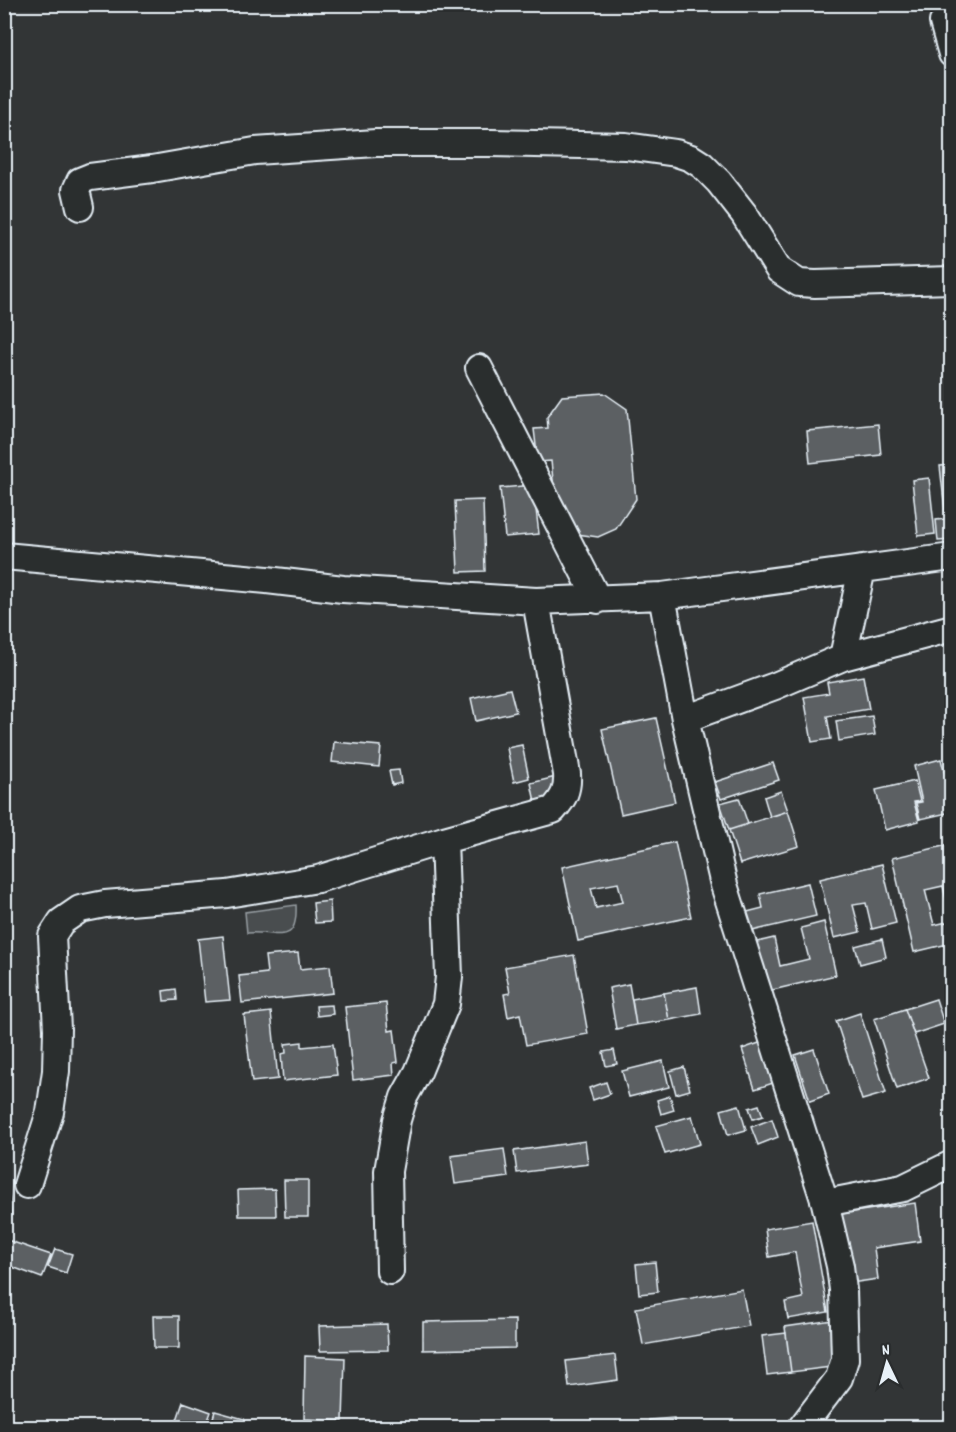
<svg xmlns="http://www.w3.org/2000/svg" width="956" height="1432" font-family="Dekko,sans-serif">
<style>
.green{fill:#494d4f;stroke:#989fa4;stroke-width:1.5}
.building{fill:#5c6063;stroke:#e8f1f8;stroke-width:1.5;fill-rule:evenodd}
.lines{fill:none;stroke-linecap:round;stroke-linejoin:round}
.minor-casing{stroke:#e8f1f8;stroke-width:30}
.minor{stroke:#2a2d2e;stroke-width:26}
</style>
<rect width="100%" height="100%" fill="#323536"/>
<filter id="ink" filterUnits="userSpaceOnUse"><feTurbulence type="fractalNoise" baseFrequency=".0167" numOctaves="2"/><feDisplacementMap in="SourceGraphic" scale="12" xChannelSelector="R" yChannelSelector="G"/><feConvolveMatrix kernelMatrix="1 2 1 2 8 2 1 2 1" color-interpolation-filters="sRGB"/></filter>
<g filter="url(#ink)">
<!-- green -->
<path class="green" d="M296,905C298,949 275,930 247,933L245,912Z"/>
<!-- building -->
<path class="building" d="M604,393L627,409L636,499L616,529L598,537L577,534L556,508L551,461L538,462L534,429L548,428L547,417L562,396Z
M878,424L881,455L810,463L807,431Z
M952,465V540L938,541L936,520L946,519L940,466Z
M929,478L935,534L918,536L912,480Z
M533,485L539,534L505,537L500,488Z
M483,500L485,571L458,572L455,501Z
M863,676L869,709L827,716L831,739L812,742L804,697L829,693L827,682Z
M510,689L516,712L476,721L471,698Z
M872,716L875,735L839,741L836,721Z
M656,718L675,802L621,814L602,729Z
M334,742L381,746L379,767L332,762Z
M522,745L529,778L514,782L507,748Z
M941,759L952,802V812L920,819L916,803L922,802L914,766Z
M773,763L779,780L721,799L715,782Z
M399,770L401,783L392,785L389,771Z
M560,776L564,796L535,802L531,783Z
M915,781L920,801L914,802L919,821L885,830L876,790Z
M781,791L788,811L770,817L764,797Z
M739,798L748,824L729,830L720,803Z
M788,811L799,846L740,864L729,830Z
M675,842L691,917L578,941L562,867ZM618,883L623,902L596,908L591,888Z
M952,844V943L914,952L892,858ZM943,886L951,921L934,925L925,890Z
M882,864L896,923L872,929L866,903L853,905L860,932L834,938L820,879Z
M808,883L816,916L748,932L743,913L763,908L760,894Z
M330,901L331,922L315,923L313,903Z
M824,922L836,975L764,992L753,943L774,938L780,966L809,959L801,928Z
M223,936L230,1000L205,1002L198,939Z
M882,939L886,957L860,964L855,946Z
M298,953L300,969L330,966L333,993L242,1003L239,976L267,973L265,956Z
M574,955L588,1034L526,1045L520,1014L508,1017L504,994L510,993L505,967Z
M629,984L636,1025L616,1029L609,988Z
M697,987L701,1014L669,1020L664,993Z
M176,989L177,1000L164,1001L163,991Z
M664,993L669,1020L636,1025L632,999Z
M936,999L944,1024L914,1034L905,1009Z
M386,1003L389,1031L394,1030L398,1062L393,1063L394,1075L353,1080L345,1007Z
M332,1005L333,1014L317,1016L316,1006Z
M905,1009L929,1078L897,1089L874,1019Z
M271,1012L278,1079L252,1082L244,1015Z
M860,1013L886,1093L862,1100L836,1021Z
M768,1040L782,1080L755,1089L742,1049Z
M302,1042V1047L333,1044L337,1075L283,1081L281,1054L286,1053L285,1044Z
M814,1049L829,1094L810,1101L795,1055Z
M614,1050L617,1064L606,1066L603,1052Z
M663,1061L669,1087L629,1097L622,1071Z
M684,1067L690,1090L676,1094L670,1071Z
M606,1082L610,1094L593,1100L589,1088Z
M670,1096L674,1110L661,1114L657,1100Z
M739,1105L746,1130L728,1135L721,1110Z
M759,1105L763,1116L753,1119L749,1108Z
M692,1116L700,1144L665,1154L656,1126Z
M772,1119L778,1137L758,1145L751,1127Z
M585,1141L588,1164L517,1173L514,1151Z
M504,1149L508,1177L455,1184L451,1156Z
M284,1180H308V1217H285Z
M8,1183L11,1215L4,1216V1184Z
M275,1189L276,1216H239L238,1190Z
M915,1203L920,1241L874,1248L878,1279L851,1283L840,1214Z
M812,1221L828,1312L788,1319L785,1302L803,1298L795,1252L769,1257L765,1229Z
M4,1239L51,1255L42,1278L4,1264Z
M55,1249L72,1254L66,1273L48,1267Z
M655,1262L658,1292L639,1294L636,1264Z
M742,1289L749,1326L643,1345L636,1308Z
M153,1316H179V1348H154Z
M515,1320V1348L423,1350V1322Z
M833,1320L839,1366L791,1372L785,1327Z
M387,1324L388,1350L320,1351L319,1326Z
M786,1333L791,1372L767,1375L762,1336Z
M615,1355L618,1380L569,1387L566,1361Z
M305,1356L345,1358L343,1421L304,1419Z
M183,1402L211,1412L205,1428L175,1426Z
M215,1411L244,1419L241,1428H210Z
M674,1418V1428H649V1420Z"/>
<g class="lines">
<!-- minor casing -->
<g class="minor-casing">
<path id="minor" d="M943,22L952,54
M80,207L76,190L80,181L90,177L152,169L255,151L376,143H491L626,146L676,153L691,158L702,165L719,182L744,214L779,270L799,283L815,284L952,280
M479,368L598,600
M4,556L267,580L343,589L536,601L662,596L952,557
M662,596L685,719L724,885L825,1203L840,1266L843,1290L845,1359L839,1378L801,1428
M843,657L862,569
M685,719L775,686L843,657L952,628
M27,1185L50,1112L56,1071L57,1029L52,936L61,922L80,909L105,904L227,894L318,879L444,840L553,810C564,798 568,790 567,774L536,601
M825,1203L903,1188L952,1164
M390,1271L388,1171L397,1120L404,1097L418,1072L446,1004L449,977L444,840"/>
</g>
<!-- minor -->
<use href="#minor" class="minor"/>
</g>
</g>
<!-- margin -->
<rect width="956" height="1432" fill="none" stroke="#2a2d2e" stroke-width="24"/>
<rect x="12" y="12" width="932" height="1408" fill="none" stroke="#e8f1f8" stroke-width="2" filter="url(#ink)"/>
<!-- north arrow -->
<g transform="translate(887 1363) rotate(355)" stroke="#2a2d2e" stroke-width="4.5" paint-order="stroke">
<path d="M0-4.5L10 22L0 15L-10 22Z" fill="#e8f1f8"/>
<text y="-9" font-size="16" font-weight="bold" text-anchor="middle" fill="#e8f1f8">N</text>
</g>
</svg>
